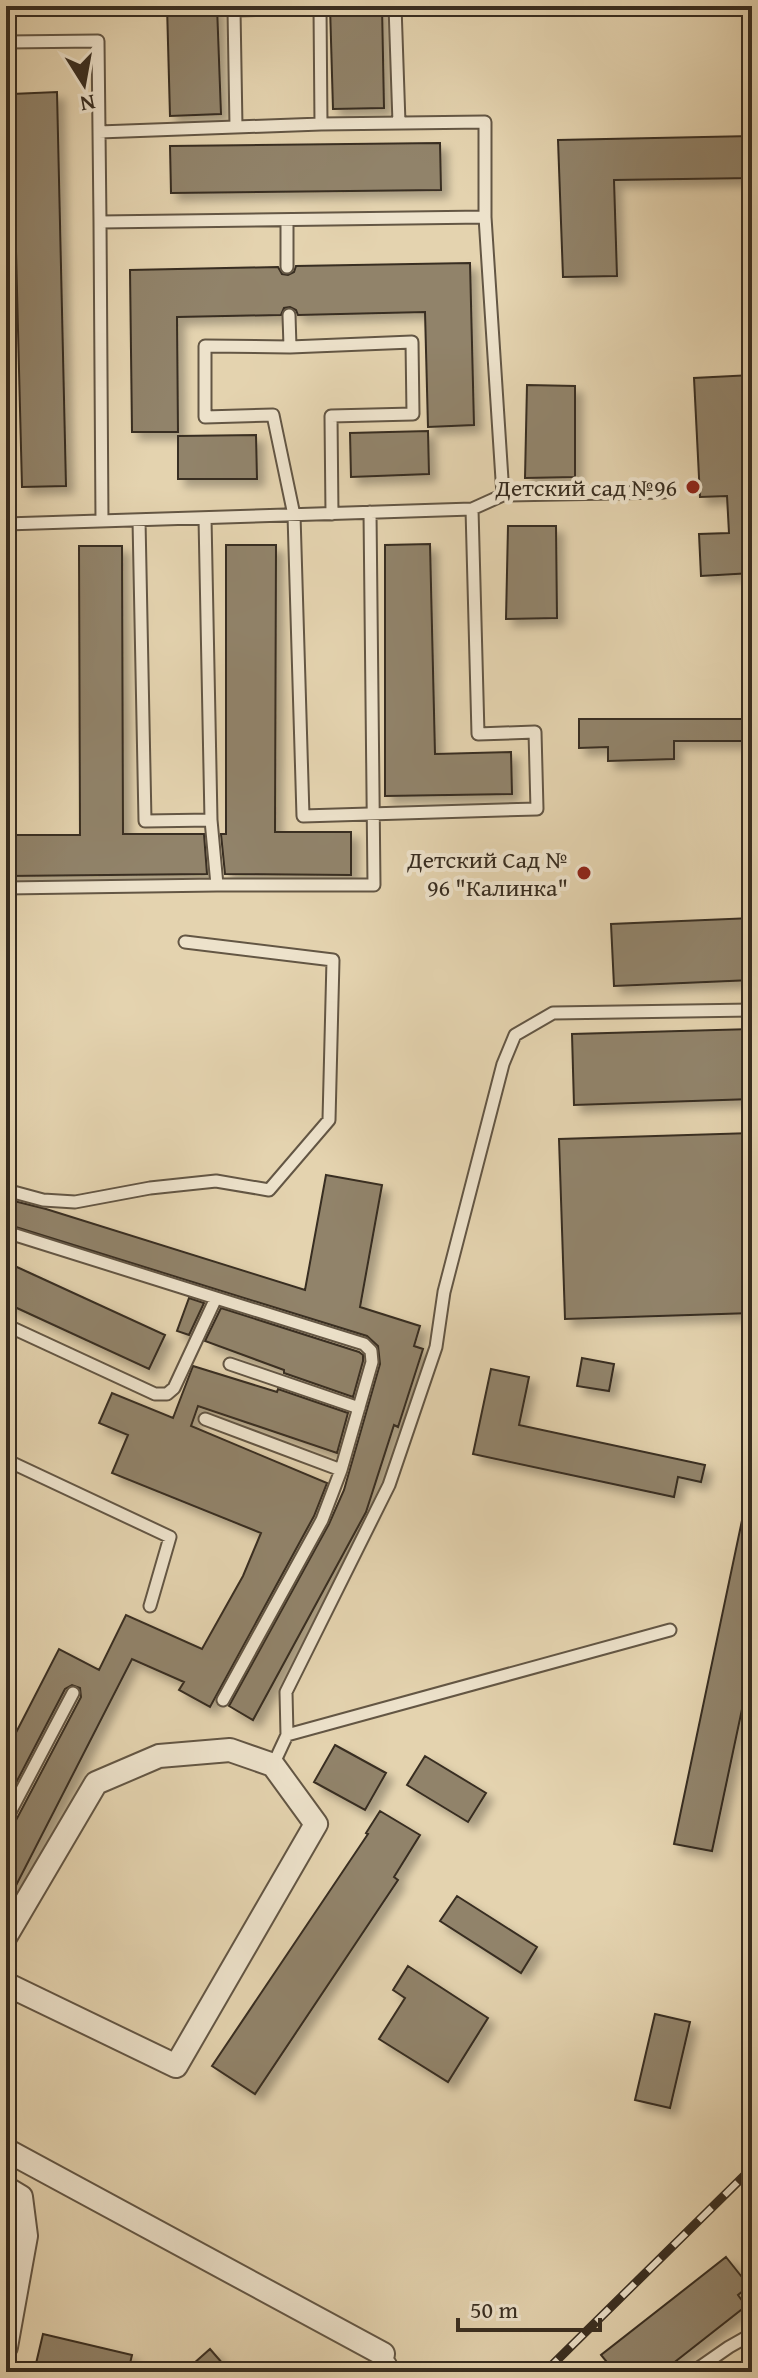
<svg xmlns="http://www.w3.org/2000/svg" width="758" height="2378" font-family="'Gentium Book Plus',serif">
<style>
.building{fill:#91836a;stroke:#382d20;stroke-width:2;filter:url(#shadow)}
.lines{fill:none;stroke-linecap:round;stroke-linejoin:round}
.service-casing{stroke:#635644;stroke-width:15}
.minor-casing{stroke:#635644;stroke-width:26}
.service{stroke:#ede2cb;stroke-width:11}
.minor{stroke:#ede2cb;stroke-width:22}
.rail-casing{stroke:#382d20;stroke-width:9}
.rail{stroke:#ede2cb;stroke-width:6;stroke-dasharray:18;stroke-linecap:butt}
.poi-dot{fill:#8f2418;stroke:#ede2cb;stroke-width:3}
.labels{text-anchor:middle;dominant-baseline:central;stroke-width:8;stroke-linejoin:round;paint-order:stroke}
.poi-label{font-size:24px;fill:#382d20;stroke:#ede2cb;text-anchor:end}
</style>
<defs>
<filter id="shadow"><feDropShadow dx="7" dy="7" stdDeviation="4" flood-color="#0004"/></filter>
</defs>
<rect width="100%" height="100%" fill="#e4d3af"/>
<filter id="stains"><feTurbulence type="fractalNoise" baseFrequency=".0025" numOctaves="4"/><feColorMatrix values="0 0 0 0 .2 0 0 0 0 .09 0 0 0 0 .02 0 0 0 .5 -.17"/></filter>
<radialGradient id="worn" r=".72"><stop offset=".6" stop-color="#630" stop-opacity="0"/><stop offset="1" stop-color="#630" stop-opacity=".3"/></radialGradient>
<!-- building -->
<path class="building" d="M167,6H217L221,114L170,116Z
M330,6H382L384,108L333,109Z
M57,92L66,486L22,487L12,94Z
M752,136V178L614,180L617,276L563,277L558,140Z
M440,143L441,190L171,193L170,146Z
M470,263L474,425L428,427L425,312L298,315L296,310L290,307L284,308L281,315L177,317L178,432H132L130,270L278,267L282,274L288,275L294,272L296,266Z
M752,375V573L701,576L699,534L729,533L727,496L700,497L694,378Z
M527,385L575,386V477L525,478Z
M428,431L429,474L351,477L350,433Z
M256,435L257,479H178V436Z
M508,526H556L557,618L506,619Z
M430,544L435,754L511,752L512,794L385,796V545Z
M226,545H276L275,832H351V875L225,874L221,834H226Z
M79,546H122L123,834H204L207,874L6,876V835H80Z
M579,719H750V741H674V759L608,761V747L579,748Z
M752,918V980L614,986L611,924Z
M752,1029V1099L574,1105L572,1034Z
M752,1133V1313L565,1319L559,1139Z
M326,1175L382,1185L360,1307L420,1326L414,1346L423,1349L398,1427L394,1425L366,1512L253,1720L229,1706L329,1524L344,1490L380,1364L378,1346L367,1336L6,1224V1199L46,1209L305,1290Z
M6,1262L165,1335L149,1369L6,1303Z
M189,1298L204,1303L189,1335L177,1331Z
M221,1308L359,1352L363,1355V1361L353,1397L284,1373V1370L205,1341Z
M582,1358L614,1364L609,1391L577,1386Z
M193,1366L277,1392L278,1389L348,1413L337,1453L198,1406L191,1426L327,1483L314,1516L210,1707L179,1690L184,1682L132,1659L6,1905V1828L14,1824L81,1697L80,1688L72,1685L65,1689L6,1802V1752L59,1649L99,1670L126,1615L202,1649L243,1576L261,1533L112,1473L128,1435L99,1423L112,1393L173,1418Z
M491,1369L529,1377L519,1425L705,1465L701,1482L678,1477L674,1497L473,1454Z
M745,1506L752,1507V1662L712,1851L674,1844Z
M335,1745L386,1773L365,1810L314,1782Z
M425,1756L486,1793L468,1822L407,1785Z
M380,1811L420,1835L394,1877L398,1880L255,2094L212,2066L368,1834L366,1833Z
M457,1896L537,1947L521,1973L440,1921Z
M408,1966L488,2018L448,2082L379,2039L405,1998L393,1990Z
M655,2014L690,2022L670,2108L635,2100Z
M726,2257L749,2286L738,2295L746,2306L662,2372H615L601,2355Z
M43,2334L132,2355L128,2372H34Z
M210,2349L230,2372H184Z"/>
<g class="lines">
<!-- service casing -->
<g class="service-casing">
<path id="service" d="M395,6L399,123
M6,42L98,41L100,222L485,217L503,495L472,509L6,524
M236,127L234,10L320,8L321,124
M99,132L321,124L485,122V217
M100,222L102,521
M287,267V220
M289,315L290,347
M503,495L664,492
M332,514L331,416L413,414L412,342L290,347L205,346V417L273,415L294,515L303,816L537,809L535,732L478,734L472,509
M139,520L145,821L211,820L205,518
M6,752H8V524
M217,885H374L370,512
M6,888L217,885L211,820
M6,1190L43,1200L75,1202L150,1188L216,1181L269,1190L329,1120L333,960L185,942
M6,1232L216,1298L174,1388L167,1394H155L6,1325
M216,1298L364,1344L371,1351L372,1362L341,1470L322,1520L223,1700
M230,1364L359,1408
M205,1419L341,1470
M6,1460L170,1537L150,1606
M287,1735L286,1692L389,1485L436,1347L444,1292L503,1064L515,1035L553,1013L752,1010
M273,1765L287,1735L670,1630
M6,1820L73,1693
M383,2354L390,2363L389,2372
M693,2372L729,2347L752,2334"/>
</g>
<!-- minor casing -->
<g class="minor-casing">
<path id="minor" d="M6,1936L96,1783L159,1756L230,1750L273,1765L316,1824L176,2066L6,1984
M6,2150L383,2354
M6,2188L21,2197L26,2236L6,2347"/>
</g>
<!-- service -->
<use href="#service" class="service"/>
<!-- minor -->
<use href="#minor" class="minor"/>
<!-- rail casing -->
<g class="rail-casing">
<path id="rail" d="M545,2372L752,2168"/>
</g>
<!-- rail -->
<use href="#rail" class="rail"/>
</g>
<!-- markers -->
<g class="poi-dot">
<circle cx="693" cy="487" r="8"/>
<circle cx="584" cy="873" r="8"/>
</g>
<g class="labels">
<!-- poi labels -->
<g class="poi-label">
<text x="677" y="487">Детский сад №96</text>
<text x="568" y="859">Детский Сад №<tspan x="568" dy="28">96 "Калинка"</tspan></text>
</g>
</g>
<!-- margin -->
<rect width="758" height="2378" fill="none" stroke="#e4d3af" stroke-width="32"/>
<rect x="8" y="8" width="742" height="2362" fill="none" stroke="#382d20" stroke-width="4"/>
<rect x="16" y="16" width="726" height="2346" fill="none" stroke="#382d20" stroke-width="2"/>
<!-- north arrow -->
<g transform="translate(84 84) rotate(169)" stroke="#ede2cb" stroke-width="6" paint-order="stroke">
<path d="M0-6L14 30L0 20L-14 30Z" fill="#382d20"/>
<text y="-12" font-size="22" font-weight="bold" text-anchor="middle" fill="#382d20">N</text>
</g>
<!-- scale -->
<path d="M458 2318v12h142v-12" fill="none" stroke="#382d20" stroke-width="4"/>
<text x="470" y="2318" font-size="24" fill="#382d20" stroke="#ede2cb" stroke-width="6" paint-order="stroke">50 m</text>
<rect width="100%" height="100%" filter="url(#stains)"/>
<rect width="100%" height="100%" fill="url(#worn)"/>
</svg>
